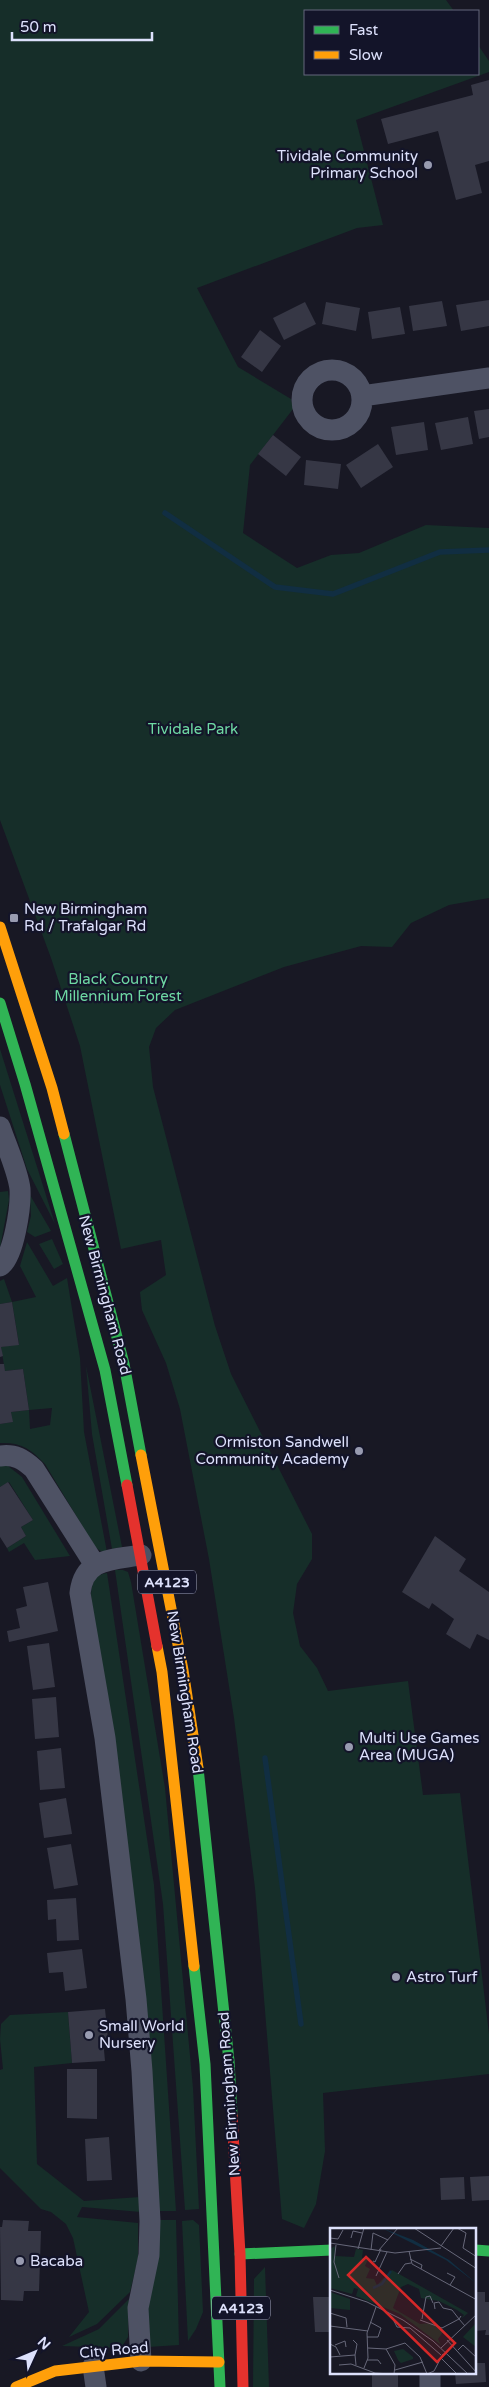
<svg xmlns="http://www.w3.org/2000/svg" width="489" height="2387" font-family="'Varela Round',sans-serif">
<style>
.green{fill:#162e29;fill-rule:evenodd}
.lines{fill:none;stroke-linecap:round;stroke-linejoin:round}
.stream{stroke:#112e42;stroke-width:5.5}
.building{fill:#363745}
.street{stroke:#4e5264;stroke-width:21}
.fast{stroke:#30b455;stroke-width:11}
.slow{stroke:#ff9f0a;stroke-width:11}
.jam{stroke:#e5322d;stroke-width:11}
.poi-dot{fill:#989bb0;stroke:#131429;stroke-width:2}
.labels{text-anchor:middle;dominant-baseline:central;stroke-width:4.5;stroke-linejoin:round;paint-order:stroke}
.shield{fill:#131429;stroke:#a0a4bd;stroke-width:1}
.shield-label{font-size:14px;font-weight:bold;fill:#dde1fc}
.poi-label{font-size:15px;fill:#dde1fc;stroke:#131429;text-anchor:start}
.park-label{font-size:15px;fill:#6ed8a3;stroke:#131429}
.street-label{font-size:15px;fill:#dde1fc;stroke:#131429}
.inset-river{fill:none;stroke:#112e42;stroke-width:2.5}
.inset-road{fill:none;stroke:#67687a;stroke-width:1}
.view{fill:#d62828;fill-opacity:0.15;stroke:#d62828;stroke-width:2.5}
.inset-edge{fill:none;stroke:#dde1fc;stroke-width:2.5}
</style>
<rect width="100%" height="100%" fill="#181824"/>
<!-- green -->
<path class="green" d="M0,0H446L454,11H305V74H478V45L489,61V72L356,120L383,225L357,228L197,288L238,367L291,399L293,409L250,465L243,533L297,568L331,555L359,553L426,525L489,528V898L449,905L411,923L392,947L361,946L284,967L175,1010L156,1028L149,1047L153,1087L215,1326L231,1374L312,1534V1559L297,1584L293,1613L300,1646L317,1668L328,1691L408,1681L423,1795L460,1793L489,2034V2074L323,2093L325,2151L316,2204L304,2228L282,2219L255,1888L234,1718L209,1559L180,1409L166,1363L142,1310L140,1292L166,1275L161,1240L121,1249L80,1046L51,958L0,820Z
M0,1049L55,1224L27,1169L0,1085Z
M8,1191L9,1200L0,1248V1192Z
M30,1195L51,1231L35,1237L27,1232L31,1216Z
M52,1239L63,1264L54,1269L39,1244Z
M27,1242L53,1286L67,1278L80,1358L84,1432L107,1552H102L95,1547L45,1464C31,1449 21,1442 0,1443V1424L12,1422L11,1412L29,1410L23,1369L5,1371L1,1347L19,1344L12,1302L0,1304V1281L4,1279L12,1302L36,1297L20,1266ZM52,1408L50,1425L30,1429L29,1410Z
M86,1366L122,1547L112,1549L92,1434Z
M0,1466H8L22,1477L70,1556L35,1560L24,1543L9,1552L7,1548L26,1536L21,1527L33,1520L9,1482L0,1487Z
M115,1570H123L128,1572L131,1582L165,1788L193,2088L199,2209L185,2210L163,1904Z
M107,1573L154,1885L176,2211H155L91,1595C92,1583 94,1575 107,1573Z
M68,2012L72,2063L34,2067L37,2164L84,2201L140,2197L141,2212L82,2207L77,2217L138,2223V2259L130,2292L97,2324L69,2337L89,2312L73,2238L66,2224L51,2212L41,2209L0,2168V2070L3,2069L0,2039L1,2024L10,2015Z
M158,2220H176L179,2345L148,2347L144,2322Z
M193,2220L199,2225L203,2312L196,2329L188,2341L182,2221Z
M265,2267L269,2387H253L254,2279Z
M129,2299L128,2337L121,2348L62,2346L99,2329Z"/>
<g class="lines">
<!-- stream -->
<path class="stream" d="M165,513L275,587L333,594L440,552L489,550
M265,1758L301,2024"/>
</g>
<!-- building -->
<path class="building" d="M489,80V161L475,165L482,193L456,200L438,131L388,144L381,119L473,95L471,85Z
M489,300V326L461,331L456,305Z
M442,301L447,326L413,331L409,306Z
M305,302L316,324L284,340L273,318Z
M326,302L360,308L356,331L322,324Z
M400,307L405,334L372,339L368,312Z
M260,330L281,346L262,372L241,357Z
M489,409V437L479,439L474,411Z
M468,417L473,444L441,450L435,423Z
M424,422L428,450L396,455L391,427Z
M273,435L301,457L286,476L258,454Z
M378,444L393,467L361,488L346,465Z
M306,460L341,464L338,489L304,485Z
M12,1302L19,1345L1,1347L3,1356L0,1357V1304Z
M0,1364H4L5,1371L23,1369L29,1410L11,1412L13,1422L0,1424Z
M8,1482L33,1520L21,1527L26,1536L7,1548L0,1537V1487Z
M435,1536L466,1559L459,1571L489,1592V1640L477,1634L470,1649L446,1634L454,1619L432,1603L429,1609L402,1592Z
M48,1582L58,1631L9,1642L7,1631L20,1628L16,1609L27,1606L23,1587Z
M49,1643L55,1687L33,1690L27,1646Z
M56,1697L59,1737L35,1739L32,1699Z
M61,1748L65,1788L40,1790L37,1751Z
M66,1798L72,1834L44,1838L39,1803Z
M71,1844L78,1885L54,1889L47,1848Z
M76,1898L79,1940L57,1941L56,1919L48,1920L47,1900Z
M82,1949L87,1988L65,1991L63,1972L49,1973L47,1953Z
M105,2009L108,2039H103L105,2061L72,2063L68,2012Z
M67,2069H97V2119L67,2118Z
M109,2137L112,2180L87,2181L85,2139Z
M489,2176V2200L472,2201L470,2177Z
M464,2177L465,2199L441,2200L440,2178Z
M3,2220L29,2221L28,2231H41L39,2291H24L23,2301L1,2300L0,2227H2Z
M475,2292H485V2302H489V2335H485L486,2330L475,2331Z
M313,2297H332V2332H315Z
M329,2343H332V2373H329Z
M475,2363H485L486,2382L456,2384L455,2373H475Z
M372,2373H394V2375H398V2387H372Z"/>
<g class="lines">
<!-- street -->
<path class="street" d="M302 400a30 30 0 1 1 60 0a30 30 0 1 1-60 0Z
M362,396L489,378
M0,1127C6,1145 18,1171 20,1189C21,1206 14,1257 0,1266
M0,1456C15,1454 23,1459 34,1469L95,1565
M141,2361L138,2308L149,2255L150,2221L142,2071L136,1999L105,1738L80,1593C84,1558 111,1560 141,1555
M93,2366L96,2387
M430,2373V2387"/>
<!-- fast -->
<path class="fast" d="M0,1003L25,1084L105,1370L127,1485
M64,1134L124,1364L141,1455
M198,1768L229,2061L232,2115
M194,1966L205,2064L220,2387
M475,2250L489,2251
M240,2254L332,2250"/>
<!-- slow -->
<path class="slow" d="M0,927L52,1088L64,1134
M141,1455L183,1670L198,1768
M157,1646L162,1672L194,1966
M16,2387L55,2371L141,2361L219,2362"/>
<!-- jam -->
<path class="jam" d="M127,1485L157,1646
M232,2115L240,2254L243,2387"/>
</g>
<!-- markers -->
<g class="poi-dot">
<circle cx="428" cy="165" r="5"/>
<rect x="9" y="913" width="10" height="10" rx="2.5"/>
<circle cx="359" cy="1451" r="5"/>
<circle cx="349" cy="1747" r="5"/>
<circle cx="396" cy="1977" r="5"/>
<circle cx="89" cy="2035" r="5"/>
<circle cx="20" cy="2261" r="5"/>
</g>
<g class="labels">
<!-- shield labels -->
<g class="shield">
<rect x="138" y="1570.5" width="58" height="23" rx="4"/>
<rect x="212" y="2296.5" width="58" height="23" rx="4"/>
</g>
<g class="shield-label">
<text x="167" y="1582">A4123</text>
<text x="241" y="2308">A4123</text>
</g>
<!-- poi labels -->
<g class="poi-label">
<text x="418" y="156" text-anchor="end">Tividale Community<tspan x="418" dy="17">Primary School</tspan></text>
<text x="24" y="909">New Birmingham<tspan x="24" dy="17">Rd / Trafalgar Rd</tspan></text>
<text x="349" y="1442" text-anchor="end">Ormiston Sandwell<tspan x="349" dy="17">Community Academy</tspan></text>
<text x="359" y="1738">Multi Use Games<tspan x="359" dy="17">Area (MUGA)</tspan></text>
<text x="406" y="1977">Astro Turf</text>
<text x="99" y="2026">Small World<tspan x="99" dy="17">Nursery</tspan></text>
<text x="30" y="2261">Bacaba</text>
</g>
<!-- park labels -->
<g class="park-label">
<text x="193" y="729">Tividale Park</text>
<text x="118" y="979">Black Country<tspan x="118" dy="17">Millennium Forest</tspan></text>
</g>
<!-- street labels -->
<g class="street-label">
<text transform="translate(105 1295) rotate(75)">New Birmingham Road</text>
<text transform="translate(185 1692) rotate(81)">New Birmingham Road</text>
<text transform="translate(229 2094) rotate(-94)">New Birmingham Road</text>
<text transform="translate(114 2350) rotate(-5)">City Road</text>
</g>
</g>
<!-- overview -->
<g transform="translate(330 2228)">
<rect width="146" height="146" fill="#181824"/>
<path d="M5,18V28L24,29L26,21L33,22L32,30L38,31L35,38L40,41L36,50L44,51L47,57L62,42L138,85L131,91L134,87L127,82L109,73L91,70L89,61L78,56L71,59L63,80L90,96L102,95L113,104L108,111L111,117L70,86L26,68L28,61L24,60L22,66L0,60V21ZM0,64L20,71V82L0,80ZM146,95H147L146,119L133,109ZM73,121L83,129V131L71,135L68,132L64,123Z" fill="#162e29"/>
<path d="M52,0L83,12L119,32L146,55L116,32Z" fill="#112e42"/>
<path class="inset-river" d="M43,60L52,56L61,43"/>
<path class="inset-road" d="M84,0L147,41M127,0L136,5L133,20L147,29M0,10L8,11L13,2M21,10L23,3L32,5M0,15L65,25L111,20M6,17L4,34L9,50M111,18L124,0M28,21L34,0M41,22L43,5L58,12M49,22L68,0M79,23L82,36L147,72M80,31L92,37L91,41M43,33L45,34L51,21M117,45L125,49L120,57M68,46L75,36L81,35M46,48L57,24M0,62L37,74L73,92L103,113L138,146M105,81L104,75L109,74L113,80L122,82L129,91L131,88M0,85L16,90L17,99M62,89L67,99L80,100M92,91L96,69L100,68L103,75M90,92L112,100L129,91L135,98M0,98L38,103M80,100L111,127M37,109H48L51,100L40,94M23,112L27,116L25,127M117,112L147,145M0,116L6,119L10,127M5,117L15,113L16,119M38,120L56,121L75,115L90,129L97,146M111,120L147,86M56,121L65,137L64,146M128,122L133,117L147,130M0,129L25,127L26,137M110,129L127,146M37,132H48L51,136M9,137L21,136L45,145L61,146M34,140L38,130L37,105L46,79M65,142L93,134M97,146L104,143L113,126"/>
<path class="view" d="M36,29L125,115L107,134L18,47Z"/>
<rect width="146" height="146" class="inset-edge"/>
</g>
<!-- legend -->
<rect x="304" y="10" width="175" height="65" fill="#131429" stroke="#64667d"/>
<rect x="314" y="26" width="25" height="8" fill="#30b455" stroke="#64667d"/>
<text x="349" y="35" font-size="15" fill="#dde1fc">Fast</text>
<rect x="314" y="51" width="25" height="8" fill="#ff9f0a" stroke="#64667d"/>
<text x="349" y="60" font-size="15" fill="#dde1fc">Slow</text>
<!-- north arrow -->
<g transform="translate(35 2352) rotate(46)" stroke="#131429" stroke-width="4" paint-order="stroke">
<path d="M0-4L9 19L0 12L-9 19Z" fill="#dde1fc"/>
<text y="-8" font-size="14" font-weight="bold" text-anchor="middle" fill="#dde1fc">N</text>
</g>
<!-- scale -->
<path d="M12 32v8h140v-8" fill="none" stroke="#dde1fc" stroke-width="2.5"/>
<text x="20" y="32" font-size="15" fill="#dde1fc" stroke="#131429" stroke-width="4" paint-order="stroke">50 m</text>
</svg>
